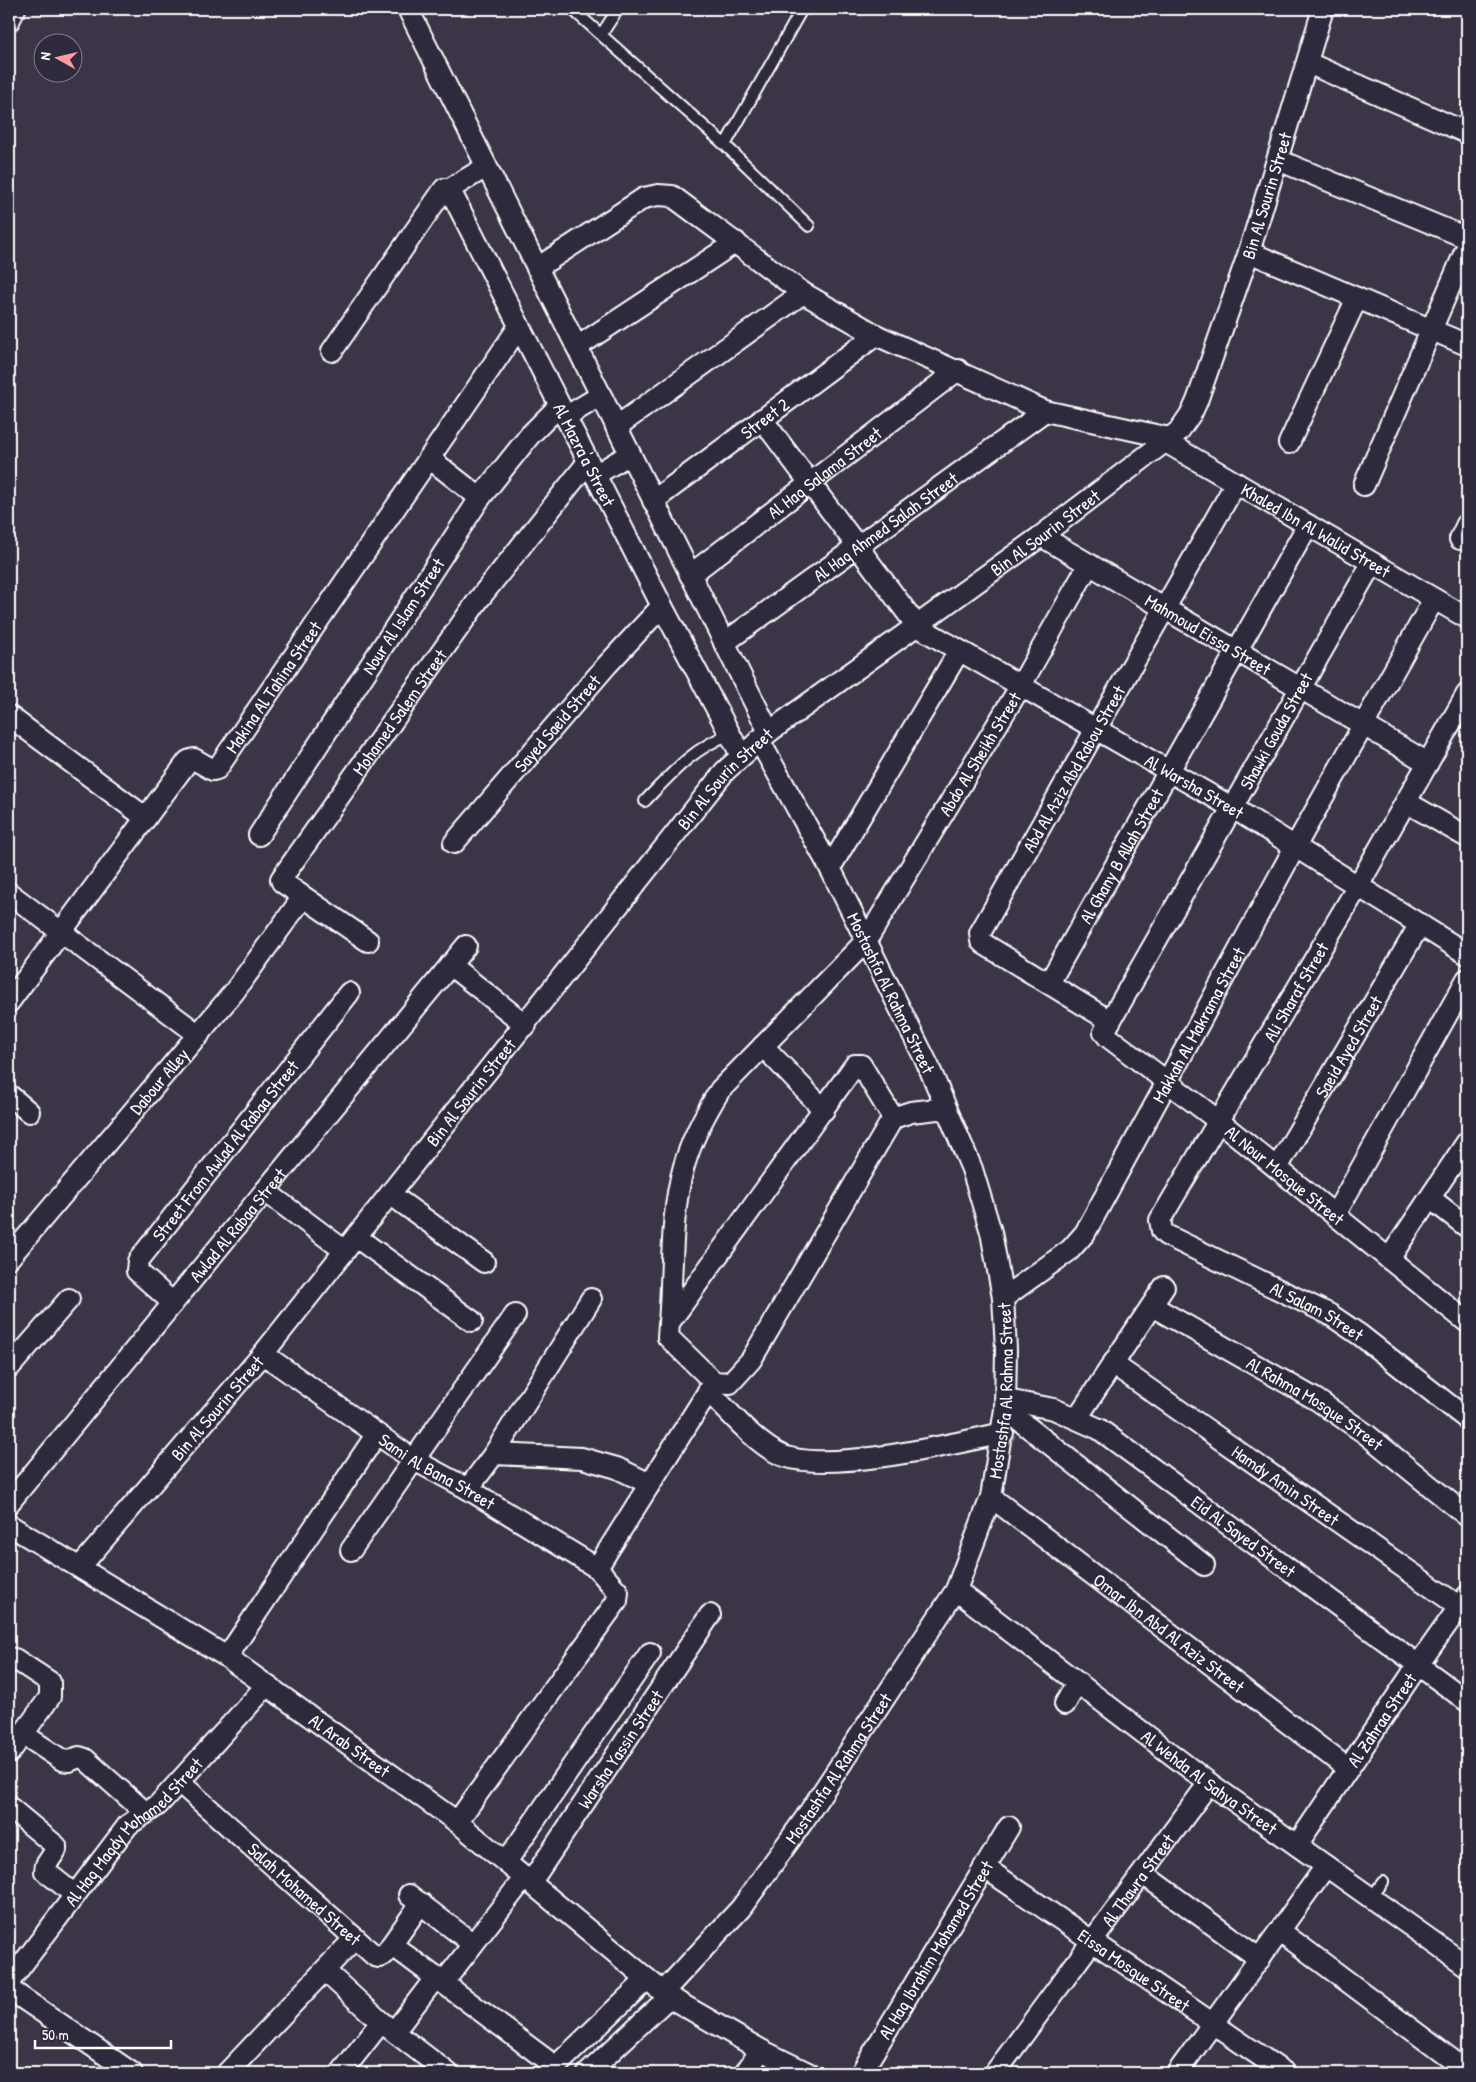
<svg xmlns="http://www.w3.org/2000/svg" width="1476" height="2082" font-family="'Patrick Hand',sans-serif">
<style>
.lines{fill:none;stroke-linecap:round;stroke-linejoin:round}
.lane-casing{stroke:#fff;stroke-width:14}
.street-casing{stroke:#fff;stroke-width:24}
.lane{stroke:#2f2a3d;stroke-width:10}
.street{stroke:#2f2a3d;stroke-width:20}
.labels{text-anchor:middle;dominant-baseline:central;stroke-width:4;stroke-linejoin:round;paint-order:stroke}
.street-label{font-size:18px;fill:#fff;stroke:#2f2a3d}
</style>
<rect width="100%" height="100%" fill="#3c3447"/>
<filter id="ink" filterUnits="userSpaceOnUse"><feTurbulence type="fractalNoise" baseFrequency=".02" numOctaves="2"/><feDisplacementMap in="SourceGraphic" scale="10" xChannelSelector="R" yChannelSelector="G"/><feConvolveMatrix kernelMatrix="1 2 1 2 8 2 1 2 1" color-interpolation-filters="sRGB"/></filter>
<g filter="url(#ink)">
<g class="lines">
<!-- lane casing -->
<g class="lane-casing">
<path id="lane" d="M572,9L725,145L809,226
M601,35L618,9
M725,145L802,9
M645,801C673,772 692,749 730,734
M1371,1898L1383,1882"/>
</g>
<!-- street casing -->
<g class="street-casing">
<g id="street">
<path d="M408,9L769,732"/>
<path d="M9,21L15,9"/>
<path d="M1308,63L1467,133"/>
<path d="M1278,160L1467,238"/>
<path id="s1" d="M486,167L453,187L452,194L662,606L741,755"/>
<path d="M1249,252L1467,345"/>
<path d="M537,268L644,198L658,195L672,196L803,293L876,335L1045,411L1169,438"/>
<path d="M577,347L736,242"/>
<path d="M332,351L444,189H451"/>
<path d="M565,417L600,396"/>
<path id="s2" d="M762,419L917,626L1233,808L1467,954"/>
<path d="M616,427L803,293"/>
<path id="s3" d="M1164,441L1467,618"/>
<path d="M1289,443L1357,298"/>
<path d="M429,458L480,498"/>
<path d="M595,475L630,454"/>
<path d="M1364,485L1467,247"/>
<path id="s4" d="M653,501L876,335"/>
<path id="s5" d="M1041,536L1428,763"/>
<path d="M1460,539L1467,524"/>
<path id="s6" d="M1372,563L1104,1032L1108,1037L1220,1122L1467,1322"/>
<path id="s7" d="M690,575L958,370"/>
<path id="s8" d="M724,643L1045,411"/>
<path id="s9" d="M1467,694L1358,886L1160,1220L1162,1231L1166,1235L1329,1314L1360,1335L1467,1419"/>
<path d="M9,716L146,818"/>
<path d="M1406,802L1467,837"/>
<path id="s10" d="M259,835L480,498L530,435L559,406"/>
<path id="s11" d="M454,843L607,665L662,606"/>
<path d="M830,868L959,651"/>
<path d="M9,893L199,1035"/>
<path id="s12" d="M368,941L282,882L281,879L479,599L588,462"/>
<path d="M450,965L526,1025"/>
<path id="s13" d="M1049,983L1308,525"/>
<path id="s14" d="M9,1002L188,761L194,759L213,770L217,769L518,328"/>
<path id="s15" d="M1110,1021L984,944L981,941L980,933L1236,483"/>
<path d="M763,1046L824,1110"/>
<path d="M9,1095L29,1112"/>
<path d="M893,1118L861,1065H855L669,1323L668,1337L714,1382L730,1383L751,1360L893,1118L911,1112L946,1108"/>
<path id="s16" d="M1277,1168L1420,924"/>
<path d="M265,1191L345,1251"/>
<path d="M390,1194L484,1262"/>
<path d="M1430,1198L1467,1227"/>
<path d="M1335,1215L1467,979"/>
<path d="M356,1237L472,1321"/>
<path id="s17" d="M9,1258L234,992L303,897"/>
<path d="M1389,1259L1467,1142"/>
<path id="s18" d="M1003,1298L1070,1250L1085,1233L1295,847L1434,599"/>
<path id="s19" d="M173,1303L137,1271L138,1261L349,993"/>
<path id="s20" d="M1152,1306L1317,1400L1366,1434L1467,1516"/>
<path id="s21" d="M669,1323C673,1273 670,1214 684,1166C692,1138 705,1114 720,1090L866,941L1020,687L1089,564"/>
<path id="s22" d="M263,1354L414,1460L468,1489L597,1568L618,1592L617,1601L457,1822"/>
<path id="s23" d="M1113,1364L1460,1607"/>
<path d="M9,1368L69,1299"/>
<path d="M708,1391C728,1410 754,1442 779,1454C823,1475 953,1444 1003,1433"/>
<path id="s24" d="M1006,1400L1054,1409L1099,1429L1467,1701"/>
<path d="M1005,1409L1204,1565"/>
<path d="M1077,1418L1164,1287"/>
<path d="M494,1454L591,1299"/>
<path d="M468,1489L494,1454L582,1458L617,1468L650,1484"/>
<path id="s25" d="M991,1497L1347,1768"/>
<path id="s26" d="M9,1503L466,946"/>
<path id="s27" d="M9,1525L227,1657L457,1822L669,1997L761,2050L808,2073"/>
<path d="M351,1550L515,1315"/>
<path id="s28" d="M80,1567L263,1354L725,771L769,732L1041,536L1179,431L1192,412L1197,401L1249,252L1323,9"/>
<path d="M597,1568L714,1382"/>
<path id="s29" d="M956,1590L1209,1783L1467,1966"/>
<path d="M227,1657L376,1435"/>
<path d="M9,1658L15,1659L50,1682V1697L9,1753"/>
<path d="M1065,1704L1077,1683"/>
<path d="M23,1734L62,1760L69,1761L79,1757L85,1759L146,1813"/>
<path id="s30" d="M179,1782L375,1956L379,1957L385,1954L421,1903"/>
<path d="M9,1807L56,1846V1850L46,1865L45,1871L75,1895"/>
<path id="s31" d="M1297,1845L1418,1665L1467,1596"/>
<path d="M506,1862L650,1653"/>
<path id="s32" d="M984,1867L1285,2073"/>
<path d="M1143,1874L1260,1959"/>
<path id="s33" d="M531,1882L710,1615"/>
<path d="M409,1895L473,1944"/>
<path d="M1280,1931L1467,2071"/>
<path d="M392,1945L556,2067"/>
<path d="M325,1971L381,2022L448,2073"/>
<path id="s34" d="M9,1982L128,1825L158,1805L266,1686"/>
<path d="M443,1983L525,1877"/>
<path d="M9,1989L132,2073"/>
<path id="s35" d="M663,1992L741,1908L804,1820L956,1590L991,1497L1005,1409L1006,1349L1003,1298L991,1232L972,1169L928,1065L830,868L759,740"/>
<path d="M394,2032L436,1977"/>
<path d="M227,2073L355,1938"/>
<path d="M341,2073L381,2022"/>
<path d="M549,2073L647,1979"/>
<path d="M588,2073L669,1997"/>
<path d="M745,2073L761,2050"/>
<path id="s36" d="M861,2073L1009,1827"/>
<path id="s37" d="M995,2073L1209,1783"/>
<path d="M1177,2073L1326,1866"/>
</g>
</g>
<!-- lane -->
<use href="#lane" class="lane"/>
<!-- street -->
<use href="#street" class="street"/>
</g>
</g>
<g class="labels">
<!-- street labels -->
<g class="street-label">
<text stroke="none"><textPath href="#s28" startOffset="1844">Bin Al Sourin Street</textPath></text>
<text stroke="none"><textPath href="#s4" startOffset="139">Street 2</textPath></text>
<text stroke="none"><textPath href="#s1" startOffset="338">Al Mazra'a Street</textPath></text>
<text stroke="none"><textPath href="#s7" startOffset="169">Al Hag Salama Street</textPath></text>
<text stroke="none"><textPath href="#s8" startOffset="199">Al Hag Ahmed Salah Street</textPath></text>
<text stroke="none"><textPath href="#s3" startOffset="176">Khaled Ibn Al Walid Street</textPath></text>
<text stroke="none"><textPath href="#s28" startOffset="1424">Bin Al Sourin Street</textPath></text>
<text stroke="none"><textPath href="#s10" startOffset="262">Nour Al Islam Street</textPath></text>
<text stroke="none"><textPath href="#s5" startOffset="194">Mahmoud Eissa Street</textPath></text>
<text stroke="none"><textPath href="#s14" startOffset="432">Makina Al Tahina Street</textPath></text>
<text stroke="none"><textPath href="#s12" startOffset="312">Mohamed Salem Street</textPath></text>
<text stroke="none"><textPath href="#s11" startOffset="158">Sayed Saeid Street</textPath></text>
<text transform="translate(1276 731) rotate(-61)">Shawki Gouda Street</text>
<text stroke="none"><textPath href="#s21" startOffset="670">Abdo Al Sheikh Street</textPath></text>
<text stroke="none"><textPath href="#s15" startOffset="349">Abd Al Aziz Abd Rabou Street</textPath></text>
<text stroke="none"><textPath href="#s28" startOffset="1019">Bin Al Sourin Street</textPath></text>
<text stroke="none"><textPath href="#s2" startOffset="579">Al Warsha Street</textPath></text>
<text stroke="none"><textPath href="#s13" startOffset="146">Al Ghany B Allah Street</textPath></text>
<text transform="translate(1296 992) rotate(-60)">Ali Sharaf Street</text>
<text transform="translate(891 993) rotate(64)">Mostashfa Al Rahma Street</text>
<text stroke="none"><textPath href="#s18" startOffset="342">Makkah Al Makrama Street</textPath></text>
<text stroke="none"><textPath href="#s16" startOffset="141">Saeid Ayed Street</textPath></text>
<text stroke="none"><textPath href="#s17" startOffset="232">Dabour Alley</textPath></text>
<text stroke="none"><textPath href="#s28" startOffset="615">Bin Al Sourin Street</textPath></text>
<text stroke="none"><textPath href="#s19" startOffset="199">Street From Awlad Al Rabaa Street</textPath></text>
<text stroke="none"><textPath href="#s6" startOffset="771">Al Nour Mosque Street</textPath></text>
<text stroke="none"><textPath href="#s26" startOffset="360">Awlad Al Rabaa Street</textPath></text>
<text stroke="none"><textPath href="#s9" startOffset="795">Al Salam Street</textPath></text>
<text stroke="none"><textPath href="#s35" startOffset="705">Mostashfa Al Rahma Street</textPath></text>
<text stroke="none"><textPath href="#s20" startOffset="190">Al Rahma Mosque Street</textPath></text>
<text stroke="none"><textPath href="#s28" startOffset="210">Bin Al Sourin Street</textPath></text>
<text stroke="none"><textPath href="#s22" startOffset="210">Sami Al Bana Street</textPath></text>
<text stroke="none"><textPath href="#s23" startOffset="211">Hamdy Amin Street</textPath></text>
<text stroke="none"><textPath href="#s24" startOffset="278">Eid Al Sayed Street</textPath></text>
<text stroke="none"><textPath href="#s25" startOffset="224">Omar Ibn Abd Al Aziz Street</textPath></text>
<text stroke="none"><textPath href="#s31" startOffset="151">Al Zahraa Street</textPath></text>
<text stroke="none"><textPath href="#s27" startOffset="406">Al Arab Street</textPath></text>
<text stroke="none"><textPath href="#s33" startOffset="160">Warsha Yassin Street</textPath></text>
<text stroke="none"><textPath href="#s35" startOffset="285">Mostashfa Al Rahma Street</textPath></text>
<text stroke="none"><textPath href="#s29" startOffset="318">Al Wehda Al Sahya Street</textPath></text>
<text stroke="none"><textPath href="#s34" startOffset="196">Al Hag Magdy Mohamed Street</textPath></text>
<text stroke="none"><textPath href="#s37" startOffset="240">Al Thawra Street</textPath></text>
<text stroke="none"><textPath href="#s30" startOffset="168">Salah Mohamed Street</textPath></text>
<text stroke="none"><textPath href="#s36" startOffset="144">Al Hag Ibrahim Mohamed Street</textPath></text>
<text stroke="none"><textPath href="#s32" startOffset="182">Eissa Mosque Street</textPath></text>
</g>
</g>
<!-- margin -->
<rect width="1476" height="2082" fill="none" stroke="#2f2a3d" stroke-width="30"/>
<rect x="15" y="15" width="1446" height="2052" fill="none" stroke="#fff" stroke-width="2" filter="url(#ink)"/>
<!-- north arrow -->
<g transform="translate(58 58) rotate(278)"><circle r="24" fill="#2f2a3d" stroke="#827f8b"/>
<path d="M0-4L9 19L0 12L-9 19Z" fill="#ff9aa2"/>
<text y="-8" font-size="14" font-weight="bold" text-anchor="middle" fill="#ffffff">N</text>
</g>
<!-- scale -->
<path d="M35 2040v8h136v-8" fill="none" stroke="#ffffff" stroke-width="2.5"/>
<text x="42" y="2040" font-size="15" fill="#ffffff" stroke="#2f2a3d" stroke-width="4" paint-order="stroke">50 m</text>
</svg>
